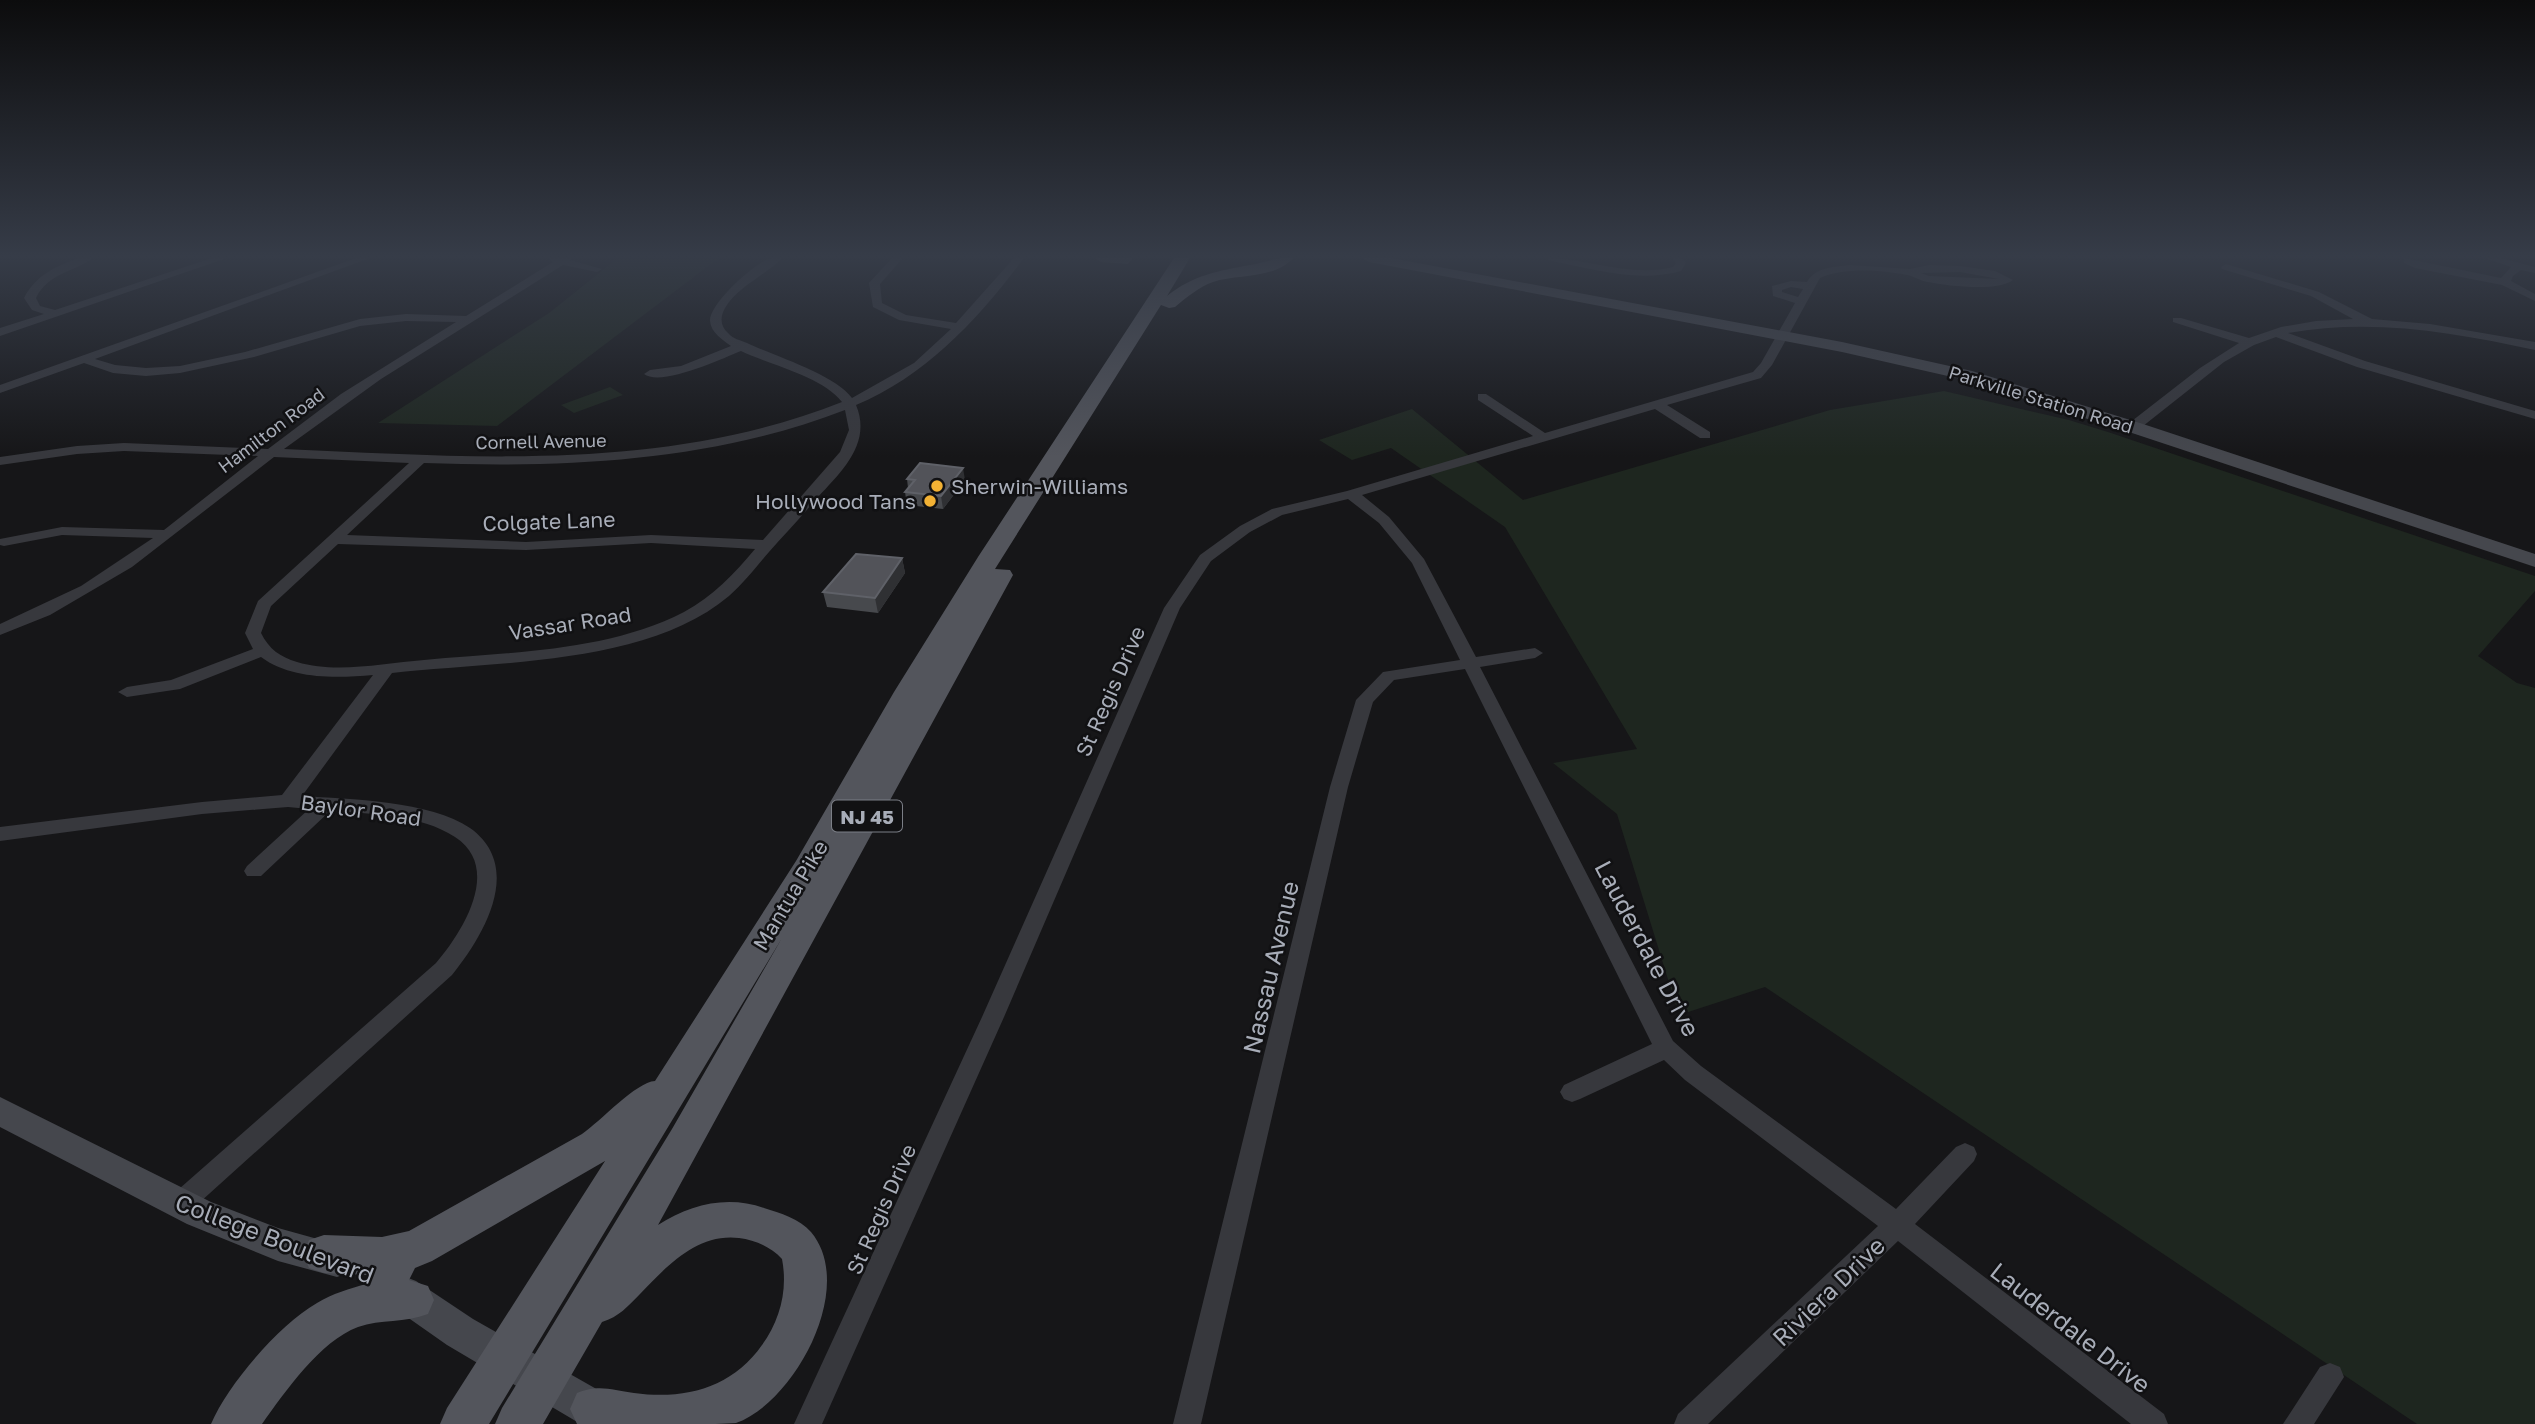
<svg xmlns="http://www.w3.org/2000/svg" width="2535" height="1424" font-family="'Golos Text',sans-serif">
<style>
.green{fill:#1e261f}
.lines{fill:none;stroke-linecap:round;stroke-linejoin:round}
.street{fill:#37383d;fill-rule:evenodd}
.secondary{fill:#45474d;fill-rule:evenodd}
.primary{fill:#53555c;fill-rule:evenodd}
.wall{fill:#47494d}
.shaded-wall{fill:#2f3033}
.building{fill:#525359;stroke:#5f6168;stroke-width:2}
.poi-dot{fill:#f2b134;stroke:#111113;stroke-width:2.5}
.labels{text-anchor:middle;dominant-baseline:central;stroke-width:5;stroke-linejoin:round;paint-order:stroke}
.far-street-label{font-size:18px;fill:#a8adb8;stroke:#111113}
.shield{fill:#111113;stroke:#7b7e86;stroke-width:2}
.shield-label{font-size:19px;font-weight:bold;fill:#a8adb8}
.poi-label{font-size:21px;fill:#a8adb8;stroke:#111113;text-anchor:start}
.street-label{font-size:21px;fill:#a8adb8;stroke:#111113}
.near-street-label{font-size:24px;fill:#a8adb8;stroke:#111113}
</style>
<rect width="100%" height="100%" fill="#161618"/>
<!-- green -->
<path class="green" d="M618,258H719L497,426L378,423L549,313Z
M610,387L623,395L574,413L561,405Z
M1944,391L2069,420L2108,432L2535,576V591L2478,656L2517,683L2535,688V1424H2417L1765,987L1679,1015L1617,814L1553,763L1637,749L1505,527L1391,448L1352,460L1319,440L1412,409L1523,500L1830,410Z"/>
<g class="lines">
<!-- street -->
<path class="street" d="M79,258H93C74,272 48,273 36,298L40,306L55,310L212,258H227L0,336V328L44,314L32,310L24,298C36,275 56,266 79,258Z
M356,258H370L95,359L115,365L146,368L180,366L245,352L360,319L406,314L466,316L553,262L549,258H571L570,260L602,269L597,272L563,265L381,379L284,449C470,457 664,473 842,402C822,376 770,365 741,351C721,359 661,387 644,374L650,370L681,366L731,346C723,340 711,333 710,321C709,304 755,262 771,258C772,257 781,258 782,258C765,276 738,286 725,308C720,317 720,326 728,333C733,339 740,340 747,343C774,356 834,374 852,398L914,363L951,329L899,320L873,307L869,283L892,258H903L880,284L882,303L906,315L956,323L1014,258H1024C978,319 927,375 856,405C872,443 842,471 818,497C802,516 785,534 769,552C756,567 744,583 729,596C646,666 495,661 392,673L302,796C349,799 431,801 470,828C525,867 483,937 452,975L189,1212L180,1215L171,1212L167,1204L171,1196L436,963C462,933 503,868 455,837C420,814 371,814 330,811L261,876H247L244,871L247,866L309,809L288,807L202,814L0,841V827L202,802L282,795L373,675C337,678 292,680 261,657L180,689L127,697L118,692L127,687L171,680L253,649L245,633L258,601L409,463L274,457L132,567L50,615L0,635V624L81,586L153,538L62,535L4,546L0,545V539L62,527L164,530L258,456L124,451L77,454L0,465V457L77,446L124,443L268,449L341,394L456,322L406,321L360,326L254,357L180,373L146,376L113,373L84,363L0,393V385ZM845,410L849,430L840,452L763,540L651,535L526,542L347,535L424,463C566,468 711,462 845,410ZM651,543L755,549C734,574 713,596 684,612C606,652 510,652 424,660C383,663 337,674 297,662C280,657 269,649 261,633L271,606L338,544L526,550Z
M1546,258C1588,258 1632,278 1673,267L1676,263L1672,258H1682L1686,263L1681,271C1638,283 1594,269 1551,261Z
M2404,258L2501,278L2511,267L2485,258H2501L2535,267V273L2521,270L2513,276L2511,281L2535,294V301L2502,285L2415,268L2404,263Z
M2226,264L2319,292L2372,319L2430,324L2535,342V350C2453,332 2371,318 2288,333L2365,361L2535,411V419L2357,367L2276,337L2254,345L2224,362L2138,430H2128V424L2200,368L2239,343L2173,322V318H2181L2249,338L2281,327L2316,321L2353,319L2311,296L2222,269L2221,267Z
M1850,265L1910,269L1929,265L1960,266L1995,271L2013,280C1998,292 1948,286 1928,282C1920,281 1914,276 1907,275C1881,270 1844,267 1820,278L1772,365L1761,378L1667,405L1710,432V438H1700L1655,409L1362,495L1389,517L1424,559L1476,657L1535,648L1543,653L1535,658L1480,667L1673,1041L1701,1066L1896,1209L1956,1147L1965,1143L1974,1147L1977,1154L1974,1161L1915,1224L2164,1414L2168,1424H2131L1898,1241L1708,1424H1674L1678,1414L1878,1226L1685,1080L1664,1060L1580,1099L1572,1102L1564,1099L1560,1092L1564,1085L1652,1044L1465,669L1394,680L1373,702L1348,787L1201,1424H1173L1330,787L1356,700L1383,672L1460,660L1412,563L1379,523L1348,499L1282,515L1250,532L1211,561L1180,608L1004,1017L822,1424H794L982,1017L1164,608L1200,555L1240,526L1272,509L1347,491L1533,436L1478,400V394H1486L1545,433L1753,372L1761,363L1795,303L1773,296L1772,286L1791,281L1807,282C1816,267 1833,267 1850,265ZM1960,272L1999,279L1929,276L1921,273ZM1791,287L1803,289L1798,297L1782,292V290Z
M2330,1363L2340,1367L2344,1377L2314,1424H2283L2320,1367Z"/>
<!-- secondary -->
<path class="secondary" d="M1362,258H1391L1842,342L1972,371L2140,423L2535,554V567L2126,431L1961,379L1842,352L1369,262Z
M0,1097L211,1202L278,1228L350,1248L355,1260L350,1272L337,1277L278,1261L187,1224L0,1127Z
M403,1276L416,1281L473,1319L607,1395L613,1409L607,1423H579L447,1345L390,1305L385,1293L390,1281Z"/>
<!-- primary -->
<path class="primary" d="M1174,258H1190L1167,296C1193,275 1218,271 1250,265C1266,262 1277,257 1293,258C1275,279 1238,274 1213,282C1199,287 1187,297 1175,307L1169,308L1161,305L995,569L1010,570L1013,575L658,1225C690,1204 728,1195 764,1208C780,1213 800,1219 811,1232C857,1287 795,1402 736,1423C724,1424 707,1424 694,1424C655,1424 616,1424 577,1424L570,1409L577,1393C599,1384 612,1390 634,1393C685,1400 732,1388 762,1345C780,1320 788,1290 782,1259C771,1247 755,1240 739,1238C697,1233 667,1266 640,1294C628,1306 619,1317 602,1322L543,1424H495L502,1408L672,1129L782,938L489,1424H440L447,1408L605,1161L432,1261L415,1268L409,1280L428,1286L434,1300L428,1314C405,1323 381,1319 358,1327C320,1341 285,1392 262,1424H211C228,1384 279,1325 317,1303C332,1294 350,1288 367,1284L369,1275L324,1273L309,1268L303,1254L309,1240L324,1235L382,1237L409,1231L582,1134C601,1121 636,1082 655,1081L796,861L894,692L978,557Z"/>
</g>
<!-- wall -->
<path class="wall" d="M1095,258H1133L1128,264L1101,262Z
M907,479L965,480L943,509L907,505L905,492L908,488Z
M902,558L905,573L878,613L827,607L823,592Z"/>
<!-- shaded-wall -->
<path class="shaded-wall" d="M963,468L965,480L943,509L941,496Z
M902,558L905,573L878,613L875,598Z"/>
<!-- building -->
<path class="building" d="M920,463L963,468L941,496L905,492L915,480L907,479Z
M856,554L902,558L875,598L823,592Z"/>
<!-- sky -->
<linearGradient id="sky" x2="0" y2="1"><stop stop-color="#0c0c0d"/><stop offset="0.56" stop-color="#363c48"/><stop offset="1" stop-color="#363c48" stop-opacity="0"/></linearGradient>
<rect width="2535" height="457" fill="url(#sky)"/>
<!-- markers -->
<g class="poi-dot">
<circle cx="937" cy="486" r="7"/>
<circle cx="930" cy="501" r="7"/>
</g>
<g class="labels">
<!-- far-street labels -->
<g class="far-street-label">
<text transform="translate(2041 399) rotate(17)">Parkville Station Road</text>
<text transform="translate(271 430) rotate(-37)">Hamilton Road</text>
<text transform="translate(541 441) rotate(-1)">Cornell Avenue</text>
</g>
<!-- shield labels -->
<rect class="shield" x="832" y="800.5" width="70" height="31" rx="5"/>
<g class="shield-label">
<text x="867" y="816">NJ 45</text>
</g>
<!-- poi labels -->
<g class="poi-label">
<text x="951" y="486">Sherwin-Williams</text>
<text x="916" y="501" text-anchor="end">Hollywood Tans</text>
</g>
<!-- street labels -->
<g class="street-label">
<text transform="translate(549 521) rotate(-2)">Colgate Lane</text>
<text transform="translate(570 623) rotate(-9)">Vassar Road</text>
<text transform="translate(1110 691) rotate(-66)">St Regis Drive</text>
<text transform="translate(361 810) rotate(8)">Baylor Road</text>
<text transform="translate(790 895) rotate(-59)">Mantua Pike</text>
<text transform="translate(881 1209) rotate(-66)">St Regis Drive</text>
</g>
<!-- near-street labels -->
<g class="near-street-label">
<text transform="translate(1648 948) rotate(62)">Lauderdale Drive</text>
<text transform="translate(1270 967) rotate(-77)">Nassau Avenue</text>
<text transform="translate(275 1238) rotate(21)">College Boulevard</text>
<text transform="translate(1828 1291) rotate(-44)">Riviera Drive</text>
<text transform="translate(2071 1327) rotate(38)">Lauderdale Drive</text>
</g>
</g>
</svg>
